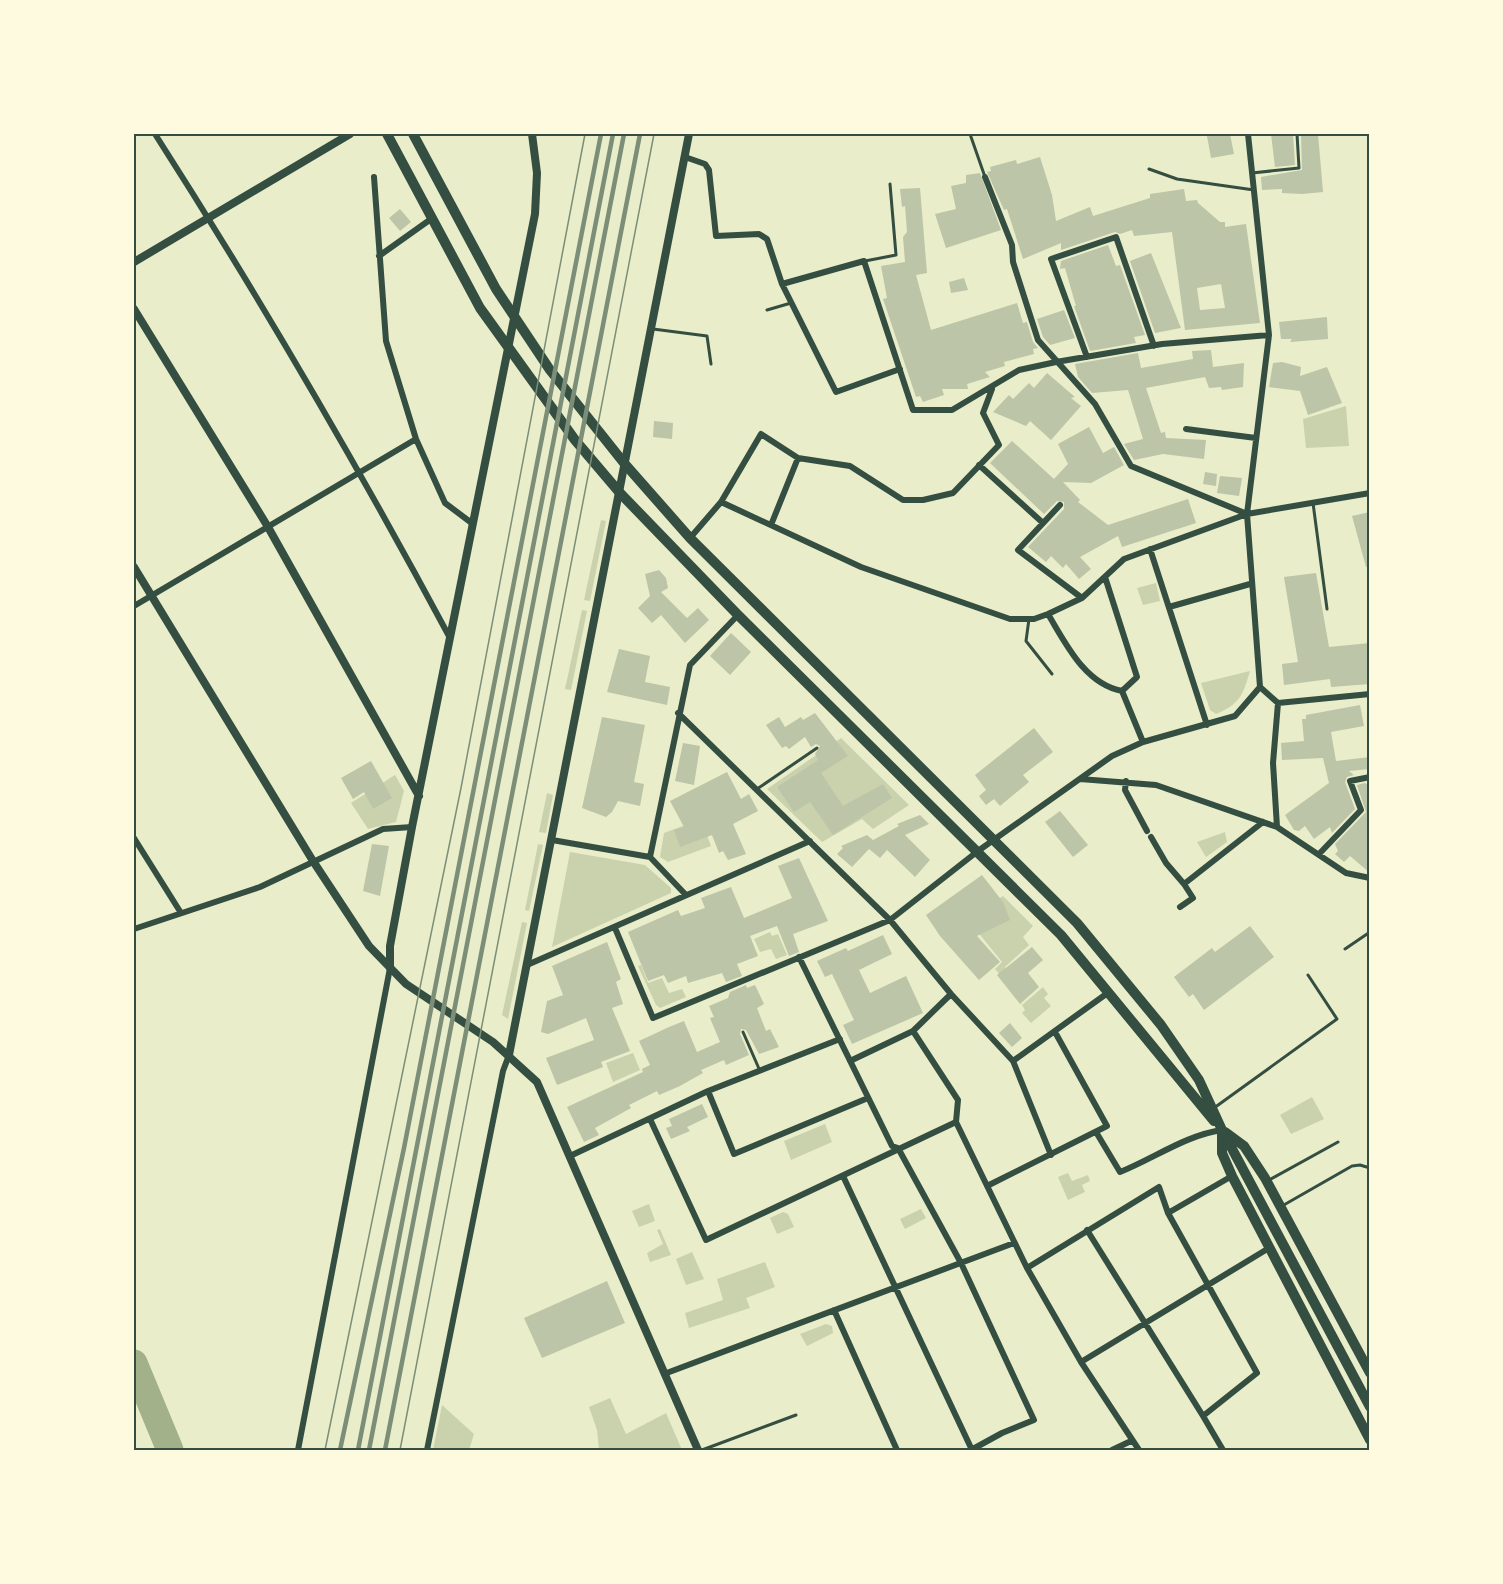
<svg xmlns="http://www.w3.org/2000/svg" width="1503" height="1584" font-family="Helvetica,sans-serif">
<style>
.green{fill:#cad2ad}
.water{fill:#a3b18a}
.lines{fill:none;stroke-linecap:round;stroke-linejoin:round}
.river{stroke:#a3b18a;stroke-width:27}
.building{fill:#bcc5a7;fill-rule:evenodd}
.service{stroke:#344e41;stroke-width:3}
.minor{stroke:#344e41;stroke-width:6}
.tertiary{stroke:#344e41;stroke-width:8}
.primary{stroke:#344e41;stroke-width:10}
.tram{stroke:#7c8e77;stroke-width:1.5}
.rail{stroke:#7c8e77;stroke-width:4.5}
.neatline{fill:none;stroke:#344e41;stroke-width:2}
</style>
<rect width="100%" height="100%" fill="#e9edc9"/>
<!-- green -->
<path class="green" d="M1346,406L1349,446L1306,448L1303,419Z
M601,520L606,521L590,601L584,600Z
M1156,583L1160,601L1143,605L1137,588Z
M582,610L587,611L571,690L565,689Z
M1250,671C1243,695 1240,704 1216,714L1210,710L1201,683Z
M841,738L909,805L873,829L862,819L822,842L767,789Z
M395,775L404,791L396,822L368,829L351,803Z
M547,793L553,795L546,833L539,832Z
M701,819L711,846L668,862L660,857L664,833Z
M1225,832L1227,842L1206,857L1197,842Z
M538,844L543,845L529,911L525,910Z
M570,852L645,865L671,888V893L552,947Z
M1003,896L1033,926L1023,937L1029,945L1005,967L1008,972L1002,977L995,969L1002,962L968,920Z
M522,922L527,923L508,1019L502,1015Z
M770,932L772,936L778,934L787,955L776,959L771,949L760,952L754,939Z
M641,965L648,983L662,978L669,993L682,989L686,997L660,1008L656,1005L638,966Z
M1043,987L1048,994L1044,998L1051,1006L1031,1023L1022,1013L1025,1010L1022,1005Z
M633,1053L640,1070L613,1082L606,1063Z
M1312,1097L1324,1119L1291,1134L1280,1115Z
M825,1124L832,1142L791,1160L784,1141Z
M1068,1173L1072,1181L1088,1175L1090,1181L1082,1185L1085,1192L1068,1200L1058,1177Z
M649,1204L655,1221L639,1227L632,1211Z
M921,1209L926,1218L905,1229L900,1219Z
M783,1212L788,1214L794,1227L777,1234L770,1218Z
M660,1229L671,1255L650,1262L647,1253L663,1244L657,1230Z
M692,1252L704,1279L686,1285L676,1259Z
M765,1262L775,1287L746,1298L750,1308L689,1328L685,1313L723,1300L717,1279Z
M826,1324L832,1326L833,1333L807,1346L800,1334Z
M610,1398L626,1434L666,1413L682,1450H599L597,1430L589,1407Z
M442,1405L474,1434L469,1450H433Z"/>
<!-- water -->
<path class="water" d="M134,1370L151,1410L156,1411L172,1450H161L134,1382Z"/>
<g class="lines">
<!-- river -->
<path class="river" d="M134,1363L170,1450"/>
</g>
<!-- building -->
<path class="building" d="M1219,134H1230L1234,154L1211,158L1207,136Z
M1271,134H1293L1295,165L1275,167Z
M1301,134H1318L1323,192L1302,194L1282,193V189L1262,190L1261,177L1302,170Z
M1040,157L1052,195L1056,221L1090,207L1093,216L1150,198V194L1184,189L1186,201L1197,200L1198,203L1220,222H1225V227L1246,224L1260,323L1185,330L1172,232L1134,236L1132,230L1120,234L1115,232L1061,250V243L1023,259L1007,209L1004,210L987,172L991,171L990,167L1016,160L1017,164ZM1221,284L1225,308L1200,310L1197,288Z
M980,173L1001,230L946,248L935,214L956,209L951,186L966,183V175Z
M920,188L927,273L916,275L931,330L1017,303L1023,323L1027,322L1033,342L1038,348L1033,349L1034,354L1004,362L1005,366L985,372L990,377L967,384L968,389H942L944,395L923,402L920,396L916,397L883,299L887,298L881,266L905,262L903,237L907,232L905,206L902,207L900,189Z
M400,209L411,222L400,231L389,218Z
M1108,245L1116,266L1120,265L1145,335L1134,337L1136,343L1090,351L1074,306H1076L1065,268L1060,269L1061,261Z
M1151,253L1181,328L1155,333L1130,261Z
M964,278L968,290L951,293L949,282Z
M1064,310L1075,338L1050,345L1043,337L1037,319Z
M1327,317L1328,339L1290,342L1292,339H1281L1279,322Z
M1211,350L1213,367L1244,363L1243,387L1222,390L1221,387L1209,388L1205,377L1146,388L1161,433L1165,432L1166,438L1206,440L1204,459L1163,454L1134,460L1124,444L1143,439L1128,390L1092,393L1078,377L1075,364L1138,353L1141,368L1193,359L1192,351Z
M1282,362L1301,367L1300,376L1327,367L1342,403L1308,415L1300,391L1269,387L1273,363Z
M1047,373L1075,397L1071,398L1081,406L1051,440L1030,421L1026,426L993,412L1009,395L1013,399L1029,383L1034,388Z
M654,421L673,423L672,439L653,437Z
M1089,427L1103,453L1114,447L1124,465L1091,483L1063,482L1080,500L1078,502L1108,525L1188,499L1196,523L1122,547L1118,536L1080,557L1091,569L1079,579L1066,564L1063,568L1051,556L1046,562L1028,547L1064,509V502L1057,501L1044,514L990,463L1012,441L1054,479L1068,464L1058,444Z
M1205,472L1217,474L1216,486L1203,484Z
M1220,476L1242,478L1239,496L1217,493Z
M1370,512V566L1366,567L1352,516Z
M659,570L666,578L668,588L661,592L687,618L698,608L709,620L685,643L661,615L652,623L638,608L650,596L645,574Z
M1316,573L1329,647L1370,643V684L1331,687L1330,679L1284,685L1282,664L1298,662L1284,577Z
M731,633L751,652L730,675L710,656Z
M619,649L650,656L645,682L670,687L667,705L607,692Z
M1360,705L1364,726L1331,732L1336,761L1370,757V769L1349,771L1354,775L1347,777L1345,782L1355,809L1332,833L1330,827L1314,839L1305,826L1299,831L1294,830L1285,815L1329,783L1323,758L1282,760L1281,743L1304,741L1302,719H1306V715Z
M815,713L848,756L821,773L843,806L883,784L892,798L833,835L810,802L794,812L777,787L818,760L815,754L820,746L816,744L811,747L805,737L789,749L786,746L782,748L766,725L779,717L785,727L801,717L803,720Z
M602,717L645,725L634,782L644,784L640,806L618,801L612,812L606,817L582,808Z
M1034,728L1053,752L1023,775L1029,782L1000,806L994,799L986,805L979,796L986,790L975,775Z
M683,743L700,746L694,785L675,781Z
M371,761L392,798L373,809L364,792L353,799L341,778Z
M727,772L741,799L749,794L758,811L733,824L746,854L728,860L723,851L719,853L712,835L680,847L674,830L684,827L670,801Z
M1365,783L1370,786V873L1350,856L1344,862L1335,854L1338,851L1335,844L1366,812L1357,785Z
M1060,811L1088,845L1073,857L1045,822Z
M920,815L929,824L905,835L930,860L915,877L887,850L880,858L869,849L852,867L837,854L843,848L841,846L867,835L873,840L899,826L897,824Z
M372,844L389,846L380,896L363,891Z
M799,858L828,921L793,934L799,952L789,956L777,926L750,936L758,956L737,964L742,976L726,982L722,973L688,983L686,976L668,983L664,975L648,981L628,932L678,910L681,916L705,908L701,898L731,887L744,918L792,898L778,866Z
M982,875L1003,902L1010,920L977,936L1000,962L979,980L940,936L926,915Z
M1250,926L1274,957L1204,1010L1193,994L1189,997L1174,977L1212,948L1215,952Z
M883,935L892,954L859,970L870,993L906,976L923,1013L852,1044L843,1025L854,1020L832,974L825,977L817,961L846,948L848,951Z
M607,942L621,979L616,982L623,1004L612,1008L630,1051L601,1062L603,1067L557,1085L546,1058L594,1040L586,1018L548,1034L541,1032L547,1001L563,995L552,966Z
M1032,947L1043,960L1028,973L1039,987L1020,1004L997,975Z
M746,985L747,988L755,985L764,1004L757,1008L766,1031L770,1029L779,1047L759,1054L746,1030L741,1029L740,1034L749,1055L726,1065L724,1060L701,1070L703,1073L680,1086L659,1095L657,1091L629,1105L631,1108L595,1128L599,1135L584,1142L567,1107L643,1072L642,1069L650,1065L639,1041L669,1027L684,1021L697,1052L720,1042L710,1018L714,1017L709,1006L728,998L730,992Z
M1010,1023L1022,1038L1012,1047L999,1033Z
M702,1104L708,1117L687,1127L690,1131L671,1139L666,1128L672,1126L669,1119Z
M607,1281L625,1323L542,1358L524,1318Z"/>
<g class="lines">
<!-- service -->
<path class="service" d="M970,134L985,177
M1149,169L1177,179L1254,190
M1252,173L1299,168L1297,134
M865,261L896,255L890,184
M767,310L791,303
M653,329L707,336L711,364
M1313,503L1327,609
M1029,619L1026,641L1052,674
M757,789L817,748
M1345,949L1370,932
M743,1032L760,1071
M1214,1108L1337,1019L1308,975
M1269,1180L1338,1142
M1282,1206L1352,1166L1360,1165L1370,1168
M702,1450L796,1415"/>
<!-- minor -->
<path class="minor" d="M155,134C260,298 358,466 450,638
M1248,134L1269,335L1247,514L1260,687L1278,703L1370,694
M685,157L705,164L709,170L716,236L759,234L767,239L782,284L836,392L900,369
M374,177L386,341L416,439L445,503L473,524
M985,177L1012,245L1013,262L1038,340L1095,404L1131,466L1247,514L1370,493
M379,256L431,219
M782,284L864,261L913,410H952L1019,370L1056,362L1162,344L1269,335
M1087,357L1051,259L1116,237L1154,346
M1186,429L1256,438
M979,465L1043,523
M721,502L761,434L798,458L850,466L903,500H923L953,493L999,445L983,413L992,389
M1060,505L1018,550L1082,598
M771,525L798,458
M690,538L721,502L861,567L1010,619H1034L1048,614L1082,598L1124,559L1247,514
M1150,549L1207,725
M1105,577L1137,677L1122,691L1143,742
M134,606L416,439
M1169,607L1250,584
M1048,614C1066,644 1085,684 1122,691
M1278,703L1273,763L1277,827L1346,873L1370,878
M678,713L890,920L951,994L1013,1061L1051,1155
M1080,779L1156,785L1277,827
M1126,781L1125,790L1147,831
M1151,837L1166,863L1184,884
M134,838L181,913
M552,840L650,857L685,894
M1320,853L1361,810L1350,781L1370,777
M650,857L690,665L738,615
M1180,907L1193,898L1184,884L1263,822
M615,928L653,1018L890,920L978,851L1112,756L1143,742L1235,716L1260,687
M134,929L260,887L383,829L412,827
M799,957L892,1146L898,1148L961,1263L1034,1420L1002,1433L971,1450
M527,965L810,841
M913,1031L958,1100L956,1122
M850,1061L913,1031L951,994
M1013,1061L1109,992
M708,1091L734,1154L868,1098
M650,1119L706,1240L956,1122L1027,1268L1081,1362L1139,1450
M1096,1132L1120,1172C1153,1159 1186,1135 1222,1130
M570,1156L708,1091L840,1039
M843,1176L972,1450
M987,1186L1107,1126L1055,1032
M1168,1213L1232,1176
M1087,1230L1203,1416
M1027,1268L1159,1187L1168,1213L1257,1373L1203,1416L1223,1450
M834,1310L897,1450
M1081,1362L1269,1248
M664,1374L1014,1243
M298,1450L390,968
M427,1450L503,1071L509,1055
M1112,1450L1131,1441"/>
<!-- tertiary -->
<path class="tertiary" d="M134,262L350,134
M134,309L268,527L419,796
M134,567L313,861L369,946L406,984L493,1042L537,1082L698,1450
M390,968V946L412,827L535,214L537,173L532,134
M509,1055L689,134"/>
<!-- primary -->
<path class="primary" d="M387,134L480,308L575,440L620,493L738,615L1061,935L1214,1121
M413,134L496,289L550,370L624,463L690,538L1077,923L1161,1025L1199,1080L1222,1130L1370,1407
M1225,1132L1244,1146L1265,1178L1370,1373
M1222,1134V1153L1232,1176L1370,1440"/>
<!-- tram -->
<path class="tram" d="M325,1450L461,788L585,134
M400,1450L654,134"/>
<!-- rail -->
<path class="rail" d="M340,1450L404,1148L601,134
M358,1450L613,134
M369,1450L624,134
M385,1450L640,134"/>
</g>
<!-- border -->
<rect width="1503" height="1584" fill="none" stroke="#fefae0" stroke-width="270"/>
<rect x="135" y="135" width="1233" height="1314" class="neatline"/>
</svg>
